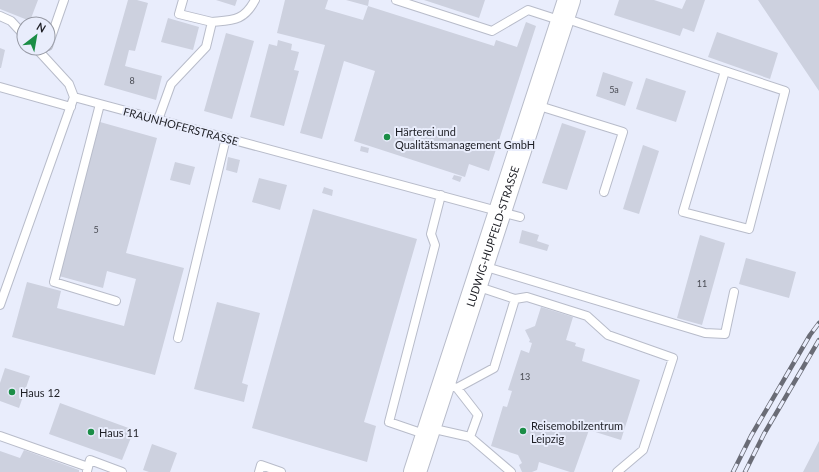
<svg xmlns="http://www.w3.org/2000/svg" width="819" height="472" font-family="Lato,sans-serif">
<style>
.building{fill:#cdd1df}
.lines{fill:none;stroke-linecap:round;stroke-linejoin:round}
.lane-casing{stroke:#b8bcca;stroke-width:10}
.secondary-casing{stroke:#b8bcca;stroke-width:24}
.lane{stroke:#fff;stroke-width:8}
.secondary{stroke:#fff;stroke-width:22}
.rail-casing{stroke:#6a6c76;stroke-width:4.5}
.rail{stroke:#e9edfc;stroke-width:3;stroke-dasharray:9;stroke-linecap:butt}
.poi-dot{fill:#1b8d46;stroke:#e9edfc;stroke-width:1.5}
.labels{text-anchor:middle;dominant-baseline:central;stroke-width:4;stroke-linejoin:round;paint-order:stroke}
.number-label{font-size:9px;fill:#4a4c54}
.street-label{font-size:11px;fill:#1e1f25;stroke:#e9edfc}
.poi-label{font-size:11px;fill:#1e1f25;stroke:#e9edfc;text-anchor:start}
</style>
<rect width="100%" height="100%" fill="#e9edfc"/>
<!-- building -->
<path class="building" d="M0,0H38L30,21L0,9Z
M128,0H137L148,3L135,51L129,50L125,66L162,76L156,100L104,85Z
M216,0H237L235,6Z
M285,0H328L325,9L363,20L368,6L346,0H369L368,6L494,46L496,40L517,47L526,22L536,26L489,171L469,164L465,177L354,141L375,71L344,61L322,139L300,133L325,45L277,33Z
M424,0H485L479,18Z
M619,0H654L682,9L686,0H705L694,32L683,28L680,36L614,15Z
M758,0H819V91Z
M168,18L199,27L193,50L161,42Z
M717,32L778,53L770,79L708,57Z
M226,33L254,41L232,119L204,111Z
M278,40L292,44L291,50L299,52L294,70L299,71L284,126L250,117L269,44L277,46Z
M0,48L5,50L1,68H0Z
M603,72L633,82L625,106L596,96Z
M646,78L686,91L676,122L636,109Z
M100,122L157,138L126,253L184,268L155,375L12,337L27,282L61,291L57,308L124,326L136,279L107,271L103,288L59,276Z
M562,123L586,131L567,190L542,183Z
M643,145L659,151L639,214L623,209Z
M361,146L369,148L368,153L360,151Z
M228,157L240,160L237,173L226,170Z
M175,162L195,167L190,185L170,180Z
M454,175L462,177L460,182L452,179Z
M259,178L287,185L280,210L252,202Z
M324,187L333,190L332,196L322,193Z
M313,209L417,239L364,422L376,426L367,462L252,428Z
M522,230L539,235L537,241L549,245L547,251L519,243Z
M700,235L725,243L702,325L677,318Z
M746,258L796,272L789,298L739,284Z
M217,302L260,313L242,383L248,385L244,402L194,389Z
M541,307L573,317L566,340L576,343L575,346L585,349L582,361L640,380L621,440L589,430L574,472H570L539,462L537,470L532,472H522L519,465L522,463L518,455L491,446L503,406L507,407L512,391L508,390L521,350L529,353L532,343L529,342L530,340L525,330L535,326Z
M5,368L30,376L19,408L0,401V383Z
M60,403L134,430L122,460L49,434Z
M819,441V472H803Z
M152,444L177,453L170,472H149L143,470Z
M24,450L79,470V472H0V451L20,458Z"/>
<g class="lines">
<!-- lane casing -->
<g class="lane-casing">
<path id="lane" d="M396,0L492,31L528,10L562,21
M0,16L11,21L24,35
M564,18L785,91L749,229L683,212L725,71
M212,22C233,20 244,21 255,0
M48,46L64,0
M36,48L69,84L74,97
M0,87L71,107
M100,104L54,282L116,301
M536,105L623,132L604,192
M158,120L171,84L206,47L212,22L179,14L183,0
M483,266L705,333L725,334L734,292
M515,299L527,297L587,316L608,335L673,358L643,450L617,472
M0,305L74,97L520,217
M178,338L226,138
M445,384L457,388L494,368L515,299L476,286
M430,428L470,437L478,415L457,388
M427,435L389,422L435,245L431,234L441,195
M0,436L88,467
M470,437L511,472
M87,471L90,460L122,472
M259,472L261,465L281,472"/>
</g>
<!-- secondary casing -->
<g class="secondary-casing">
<g id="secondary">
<path id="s1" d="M415,472L569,0"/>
</g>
</g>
<!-- lane -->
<use href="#lane" class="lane"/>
<!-- secondary -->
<use href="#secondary" class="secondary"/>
<!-- rail casing -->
<g class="rail-casing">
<path id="rail" d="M733,472L751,436L810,335L819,323
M745,472L764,434L819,340"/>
</g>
<!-- rail -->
<use href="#rail" class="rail"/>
</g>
<!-- markers -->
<g class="poi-dot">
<circle cx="387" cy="137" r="4"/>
<circle cx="12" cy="392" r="4"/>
<circle cx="523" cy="431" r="4"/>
<circle cx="91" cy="432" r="4"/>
</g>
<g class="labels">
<!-- number labels -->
<g class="number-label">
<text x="132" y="80">8</text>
<text x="614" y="89">5a</text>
<text x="96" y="229">5</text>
<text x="702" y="283">11</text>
<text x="525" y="376">13</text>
</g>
<!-- street labels -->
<g class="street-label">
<text transform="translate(181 126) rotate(15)">FRAUNHOFERSTRASSE</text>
<text stroke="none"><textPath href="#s1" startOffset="248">LUDWIG-HUPFELD-STRASSE</textPath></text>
</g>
<!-- poi labels -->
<g class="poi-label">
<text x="395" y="131">Härterei und<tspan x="395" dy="13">Qualitätsmanagement GmbH</tspan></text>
<text x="20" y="392">Haus 12</text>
<text x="531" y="425">Reisemobilzentrum<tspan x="531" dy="13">Leipzig</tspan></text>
<text x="99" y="432">Haus 11</text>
</g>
</g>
<!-- north arrow -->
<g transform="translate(36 36) rotate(31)"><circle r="19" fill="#e9edfc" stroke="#989ba6"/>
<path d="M0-3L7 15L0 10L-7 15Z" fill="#1b8d46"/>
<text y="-6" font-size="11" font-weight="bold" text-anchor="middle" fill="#1e1f25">N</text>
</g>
</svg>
